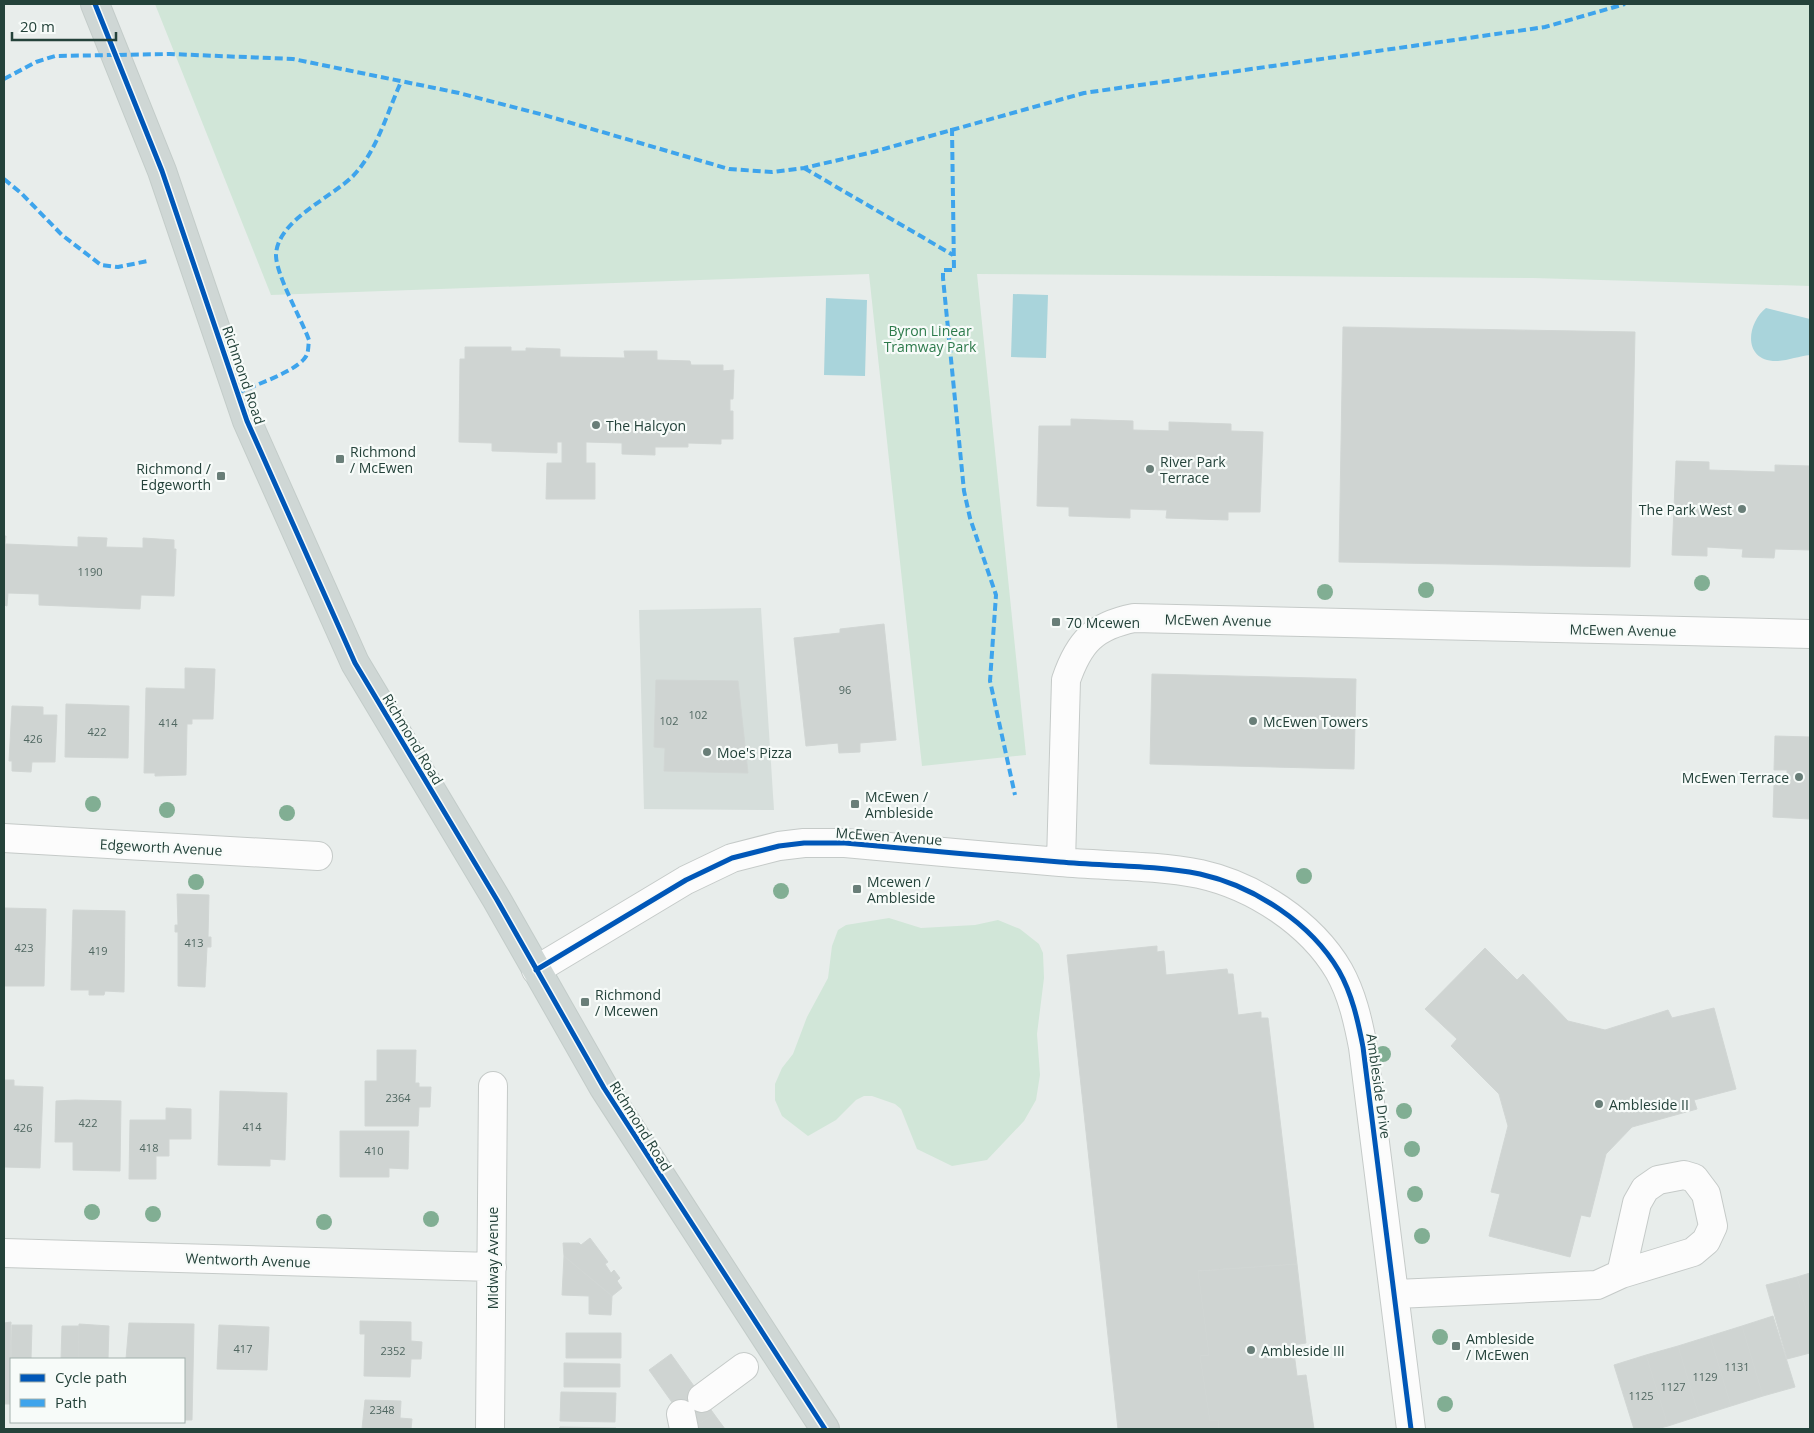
<svg xmlns="http://www.w3.org/2000/svg" width="1814" height="1433" font-family="'Open Sans',sans-serif">
<style>
.built{fill:#d6dedb}
.green{fill:#d1e6d8}
.water{fill:#a9d4db}
.building{fill:#cfd4d2;stroke:#d1d6d4}
.lines{fill:none;stroke-linecap:round;stroke-linejoin:round}
.minor-casing{stroke:#c5cac8;stroke-width:30}
.major-casing{stroke:#c3ccc9;stroke-width:30}
.minor{stroke:#fcfcfc;stroke-width:28}
.major{stroke:#cfd7d5;stroke-width:28}
.quiet{stroke:#3ea4ec;stroke-width:4;stroke-dasharray:8 4;stroke-linecap:butt}
.cycleway-casing{stroke:#f7fbf9;stroke-width:8}
.cycleway{stroke:#0057b8;stroke-width:5}
.tree{fill:#81ae93}
.poi-dot{fill:#697e78;stroke:#f7fbf9;stroke-width:2}
.labels{text-anchor:middle;dominant-baseline:central;stroke-width:4.5;stroke-linejoin:round;paint-order:stroke}
.number-label{font-size:11px;fill:#506761}
.park-label{font-size:14px;fill:#2d7a4b;stroke:#f7fbf9}
.street-label{font-size:14px;fill:#24423a;stroke:#f7fbf9}
.poi-label{font-size:14px;fill:#24423a;stroke:#f7fbf9;text-anchor:start}
</style>
<rect width="100%" height="100%" fill="#e8edeb"/>
<!-- built -->
<path class="built" d="M761,608L774,810L644,809L639,610Z"/>
<!-- green -->
<path class="green" d="M155,4H1810V286L1533,278L977,274L1026,755L922,766L869,274L271,295Z
M889,918L921,928L975,925L998,920L1020,929L1039,944L1043,953L1044,978L1037,1034L1040,1075L1036,1100L1024,1121L987,1160L952,1166L917,1149L901,1109L895,1104L872,1096H864L856,1100L836,1120L808,1136L782,1116L775,1100V1084L782,1068L793,1054L807,1017L828,978L832,946L838,930L846,925Z"/>
<!-- water -->
<path class="water" d="M1013,294L1048,295L1046,358L1011,357Z
M826,298L867,300L865,376L824,375Z
M1766,308L1810,319V355C1799,356 1787,361 1776,361C1743,361 1746,324 1766,308Z"/>
<!-- building -->
<path class="building" d="M1343,327L1635,332L1630,567L1339,562Z
M465,347H511V351H526V348L560,349V357L625,358L624,351H657V360L690,361L691,365H723V371L734,370L733,399H730V411H733V439H721V444L688,443V447H655V455L622,454V443L586,442V463H595V499H546L547,463H562V442H557V453L492,451V443L459,442L460,359H465Z
M1071,419L1133,421V430L1169,431V422L1231,424V431L1263,432L1260,512H1228V520L1166,518L1167,510L1130,509V518L1069,516V507L1037,506L1039,426H1071Z
M1676,461L1709,462V470L1775,472V465L1810,466V550L1775,549L1774,558L1742,557L1743,549L1707,547V556L1672,555Z
M4,536H6L5,544L78,547V537L107,538L106,547L143,548V538L174,540V549H176L174,596L141,595L140,609L39,605V594L8,593L7,606L4,605Z
M884,624L896,740L860,743V752L839,753L838,743L806,746L794,638L840,633V629Z
M185,668L215,669L213,719H192V724H187L186,775L155,776V773H144L146,688L185,689Z
M1152,674L1356,679L1354,769L1150,764Z
M656,680L738,681L748,773L664,771L665,748L654,747Z
M66,704L129,706L128,758L65,757Z
M12,706L43,707V715H57L55,762H32L31,772L12,771V761H9Z
M1775,736L1810,737V819L1773,817L1774,784H1787V770H1774Z
M177,894L209,895L208,937H211V947H207L205,987L178,986V932H175V925H178Z
M4,908L46,909L44,986H4Z
M73,910L125,911L124,992L105,991L104,995H89V990H71Z
M1157,946V952L1164,951L1166,975L1227,969L1228,974H1233L1238,1015L1261,1012V1018H1268L1297,1264L1198,1271L1209,1355L1200,1356L1210,1421L1218,1420L1219,1429H1118L1067,955Z
M1485,948L1517,980L1523,974L1568,1021L1605,1030L1668,1010L1672,1018L1714,1008L1736,1089L1694,1100L1697,1109L1632,1127L1606,1154L1590,1217L1581,1215L1570,1257L1489,1236L1500,1194L1491,1192L1508,1126L1499,1094L1451,1046L1457,1039L1425,1009Z
M377,1050H416L415,1083H419V1087H431L430,1107H419L418,1126H365V1081H377Z
M4,1080H14V1086L43,1087L40,1168L4,1167Z
M220,1091L287,1093L285,1160L270,1159V1166L218,1165Z
M75,1100L121,1101L120,1171L73,1170V1142H55L56,1101Z
M166,1108L191,1109V1139H169V1156H156V1179H129L130,1120H166Z
M340,1131H409L408,1169L389,1168V1177H340Z
M590,1238L608,1262L605,1264L611,1273L614,1270L620,1278L617,1281L622,1288L612,1296L564,1256L563,1243H579L581,1245Z
M564,1256L612,1296L611,1315L589,1314V1296L562,1295Z
M1297,1264L1306,1343L1293,1345L1297,1376L1306,1375L1314,1429H1219L1218,1420L1210,1421L1200,1356L1209,1355L1198,1271Z
M1810,1273V1324L1797,1277Z
M1797,1277L1810,1324V1353L1787,1359L1766,1285Z
M1773,1316L1795,1387L1763,1396L1742,1326Z
M360,1321L411,1322V1341L422,1342L421,1359H411L410,1377L364,1376L365,1334H360Z
M11,1322L10,1404H4V1323Z
M129,1323L194,1324L192,1420H184V1359H126Z
M79,1324L109,1326L108,1359H78Z
M12,1325H32L31,1359H11L10,1404Z
M219,1325L269,1327L267,1370L217,1369Z
M62,1326H79L78,1359H61Z
M1742,1326L1763,1396L1731,1406L1710,1336Z
M566,1333H621V1358H566Z
M1710,1336L1731,1406L1699,1416L1678,1346Z
M1678,1346L1699,1416L1668,1426L1646,1355Z
M671,1354L714,1414L691,1429L649,1370Z
M1646,1355L1668,1426L1656,1429H1634L1614,1365Z
M564,1363L620,1364V1387H564Z
M561,1392L616,1393L615,1422L560,1421Z
M365,1400L401,1401L400,1418L412,1419L411,1429H362Z
M714,1414L725,1429H691Z
M560,1427L616,1428V1429H559Z"/>
<g class="lines">
<!-- minor casing -->
<g class="minor-casing">
<path id="minor" d="M4,838L318,856
M1061,862L1066,680C1079,642 1094,626 1134,618L1810,634
M536,970L686,880L732,858L779,846L804,843H845C917,850 988,856 1060,862C1106,866 1154,865 1200,874C1254,886 1311,923 1339,971C1352,994 1358,1021 1363,1047L1411,1429
M4,1253L492,1267
M1396,1294L1597,1285L1621,1274L1693,1252L1706,1241L1713,1226L1706,1194L1694,1178L1684,1175L1658,1180L1645,1189L1637,1203L1621,1274
M702,1398L744,1367
M681,1414L684,1429
M490,1429L493,1086"/>
</g>
<!-- major casing -->
<g class="major-casing">
<path id="major" d="M95,4L162,171L247,421L355,663L497,900L604,1088L825,1429"/>
</g>
<!-- minor -->
<use href="#minor" class="minor"/>
<!-- major -->
<use href="#major" class="major"/>
<!-- quiet -->
<path class="quiet" d="M4,79L36,62L55,56L170,54L293,59L459,93L544,115L729,169L772,172L804,168L873,152L1084,93L1545,27L1625,4
M952,128L954,270H943V278L964,491L970,518L996,595L990,681L1015,795
M804,168L953,255
M4,179L21,193L62,235L101,265L118,267L148,261
M237,393C255,385 292,373 304,359C309,354 308,347 309,340C301,318 277,277 276,256C276,221 331,198 353,176C377,151 387,113 401,82"/>
<!-- cycleway casing -->
<g class="cycleway-casing">
<path id="cycleway" d="M95,4L162,171L247,421L355,663L497,900L604,1088L825,1429
M536,970L686,880L732,858L779,846L804,843H845C917,850 988,856 1060,862C1106,866 1154,865 1200,874C1254,886 1311,923 1339,971C1352,994 1358,1021 1363,1047L1411,1429"/>
</g>
<!-- cycleway -->
<use href="#cycleway" class="cycleway"/>
</g>
<!-- trees -->
<g class="tree">
<circle cx="1702" cy="583" r="8"/>
<circle cx="1426" cy="590" r="8"/>
<circle cx="1325" cy="592" r="8"/>
<circle cx="93" cy="804" r="8"/>
<circle cx="167" cy="810" r="8"/>
<circle cx="287" cy="813" r="8"/>
<circle cx="1304" cy="876" r="8"/>
<circle cx="196" cy="882" r="8"/>
<circle cx="781" cy="891" r="8"/>
<circle cx="1383" cy="1054" r="8"/>
<circle cx="1404" cy="1111" r="8"/>
<circle cx="1412" cy="1149" r="8"/>
<circle cx="1415" cy="1194" r="8"/>
<circle cx="92" cy="1212" r="8"/>
<circle cx="153" cy="1214" r="8"/>
<circle cx="431" cy="1219" r="8"/>
<circle cx="324" cy="1222" r="8"/>
<circle cx="1422" cy="1236" r="8"/>
<circle cx="1440" cy="1337" r="8"/>
<circle cx="1445" cy="1404" r="8"/>
</g>
<!-- markers -->
<g class="poi-dot">
<circle cx="596" cy="425" r="5"/>
<rect x="335" y="454" width="10" height="10" rx="2.5"/>
<circle cx="1150" cy="469" r="5"/>
<rect x="216" y="471" width="10" height="10" rx="2.5"/>
<circle cx="1742" cy="509" r="5"/>
<rect x="1051" y="617" width="10" height="10" rx="2.5"/>
<circle cx="1253" cy="721" r="5"/>
<circle cx="707" cy="752" r="5"/>
<circle cx="1799" cy="777" r="5"/>
<rect x="850" y="799" width="10" height="10" rx="2.5"/>
<rect x="852" y="884" width="10" height="10" rx="2.5"/>
<rect x="580" y="997" width="10" height="10" rx="2.5"/>
<circle cx="1599" cy="1104" r="5"/>
<rect x="1451" y="1341" width="10" height="10" rx="2.5"/>
<circle cx="1251" cy="1350" r="5"/>
</g>
<g class="labels">
<!-- number labels -->
<g class="number-label">
<text x="90" y="571">1190</text>
<text x="845" y="689">96</text>
<text x="698" y="714">102</text>
<text x="669" y="720">102</text>
<text x="168" y="722">414</text>
<text x="97" y="731">422</text>
<text x="33" y="738">426</text>
<text x="194" y="942">413</text>
<text x="24" y="947">423</text>
<text x="98" y="950">419</text>
<text x="398" y="1097">2364</text>
<text x="88" y="1122">422</text>
<text x="252" y="1126">414</text>
<text x="23" y="1127">426</text>
<text x="149" y="1147">418</text>
<text x="374" y="1150">410</text>
<text x="243" y="1348">417</text>
<text x="393" y="1350">2352</text>
<text x="1737" y="1366">1131</text>
<text x="1705" y="1376">1129</text>
<text x="1673" y="1386">1127</text>
<text x="1641" y="1395">1125</text>
<text x="382" y="1409">2348</text>
</g>
<!-- park labels -->
<g class="park-label">
<text x="930" y="330">Byron Linear<tspan x="930" dy="16">Tramway Park</tspan></text>
</g>
<!-- street labels -->
<g class="street-label">
<text transform="translate(244 375) rotate(71)">Richmond Road</text>
<text transform="translate(1218 620) rotate(1)">McEwen Avenue</text>
<text transform="translate(1623 630) rotate(1)">McEwen Avenue</text>
<text transform="translate(413 739) rotate(59)">Richmond Road</text>
<text transform="translate(889 836) rotate(4)">McEwen Avenue</text>
<text transform="translate(161 847) rotate(3)">Edgeworth Avenue</text>
<text transform="translate(1379 1086) rotate(82)">Ambleside Drive</text>
<text transform="translate(641 1126) rotate(58)">Richmond Road</text>
<text transform="translate(492 1258) rotate(-90)">Midway Avenue</text>
<text transform="translate(248 1260) rotate(2)">Wentworth Avenue</text>
</g>
<!-- poi labels -->
<g class="poi-label">
<text x="606" y="425">The Halcyon</text>
<text x="350" y="451">Richmond<tspan x="350" dy="16">/ McEwen</tspan></text>
<text x="1160" y="461">River Park<tspan x="1160" dy="16">Terrace</tspan></text>
<text x="211" y="468" text-anchor="end">Richmond /<tspan x="211" dy="16">Edgeworth</tspan></text>
<text x="1732" y="509" text-anchor="end">The Park West</text>
<text x="1066" y="622">70 Mcewen</text>
<text x="1263" y="721">McEwen Towers</text>
<text x="717" y="752">Moe's Pizza</text>
<text x="1789" y="777" text-anchor="end">McEwen Terrace</text>
<text x="865" y="796">McEwen /<tspan x="865" dy="16">Ambleside</tspan></text>
<text x="867" y="881">Mcewen /<tspan x="867" dy="16">Ambleside</tspan></text>
<text x="595" y="994">Richmond<tspan x="595" dy="16">/ Mcewen</tspan></text>
<text x="1609" y="1104">Ambleside II</text>
<text x="1466" y="1338">Ambleside<tspan x="1466" dy="16">/ McEwen</tspan></text>
<text x="1261" y="1350">Ambleside III</text>
</g>
</g>
<!-- border -->
<rect width="1814" height="1433" fill="none" stroke="#24423a" stroke-width="10"/>
<!-- legend -->
<rect x="10" y="1358" width="175" height="65" fill="#f7fbf9" stroke="#a3b1ad"/>
<rect x="20" y="1374" width="25" height="8" fill="#0057b8" stroke="#a3b1ad"/>
<text x="55" y="1383" font-size="15" fill="#24423a">Cycle path</text>
<rect x="20" y="1399" width="25" height="8" fill="#3ea4ec" stroke="#a3b1ad"/>
<text x="55" y="1408" font-size="15" fill="#24423a">Path</text>
<!-- scale -->
<path d="M12 32v8h104v-8" fill="none" stroke="#24423a" stroke-width="2.5"/>
<text x="20" y="32" font-size="15" fill="#24423a" stroke="#f7fbf9" stroke-width="4" paint-order="stroke">20 m</text>
</svg>
